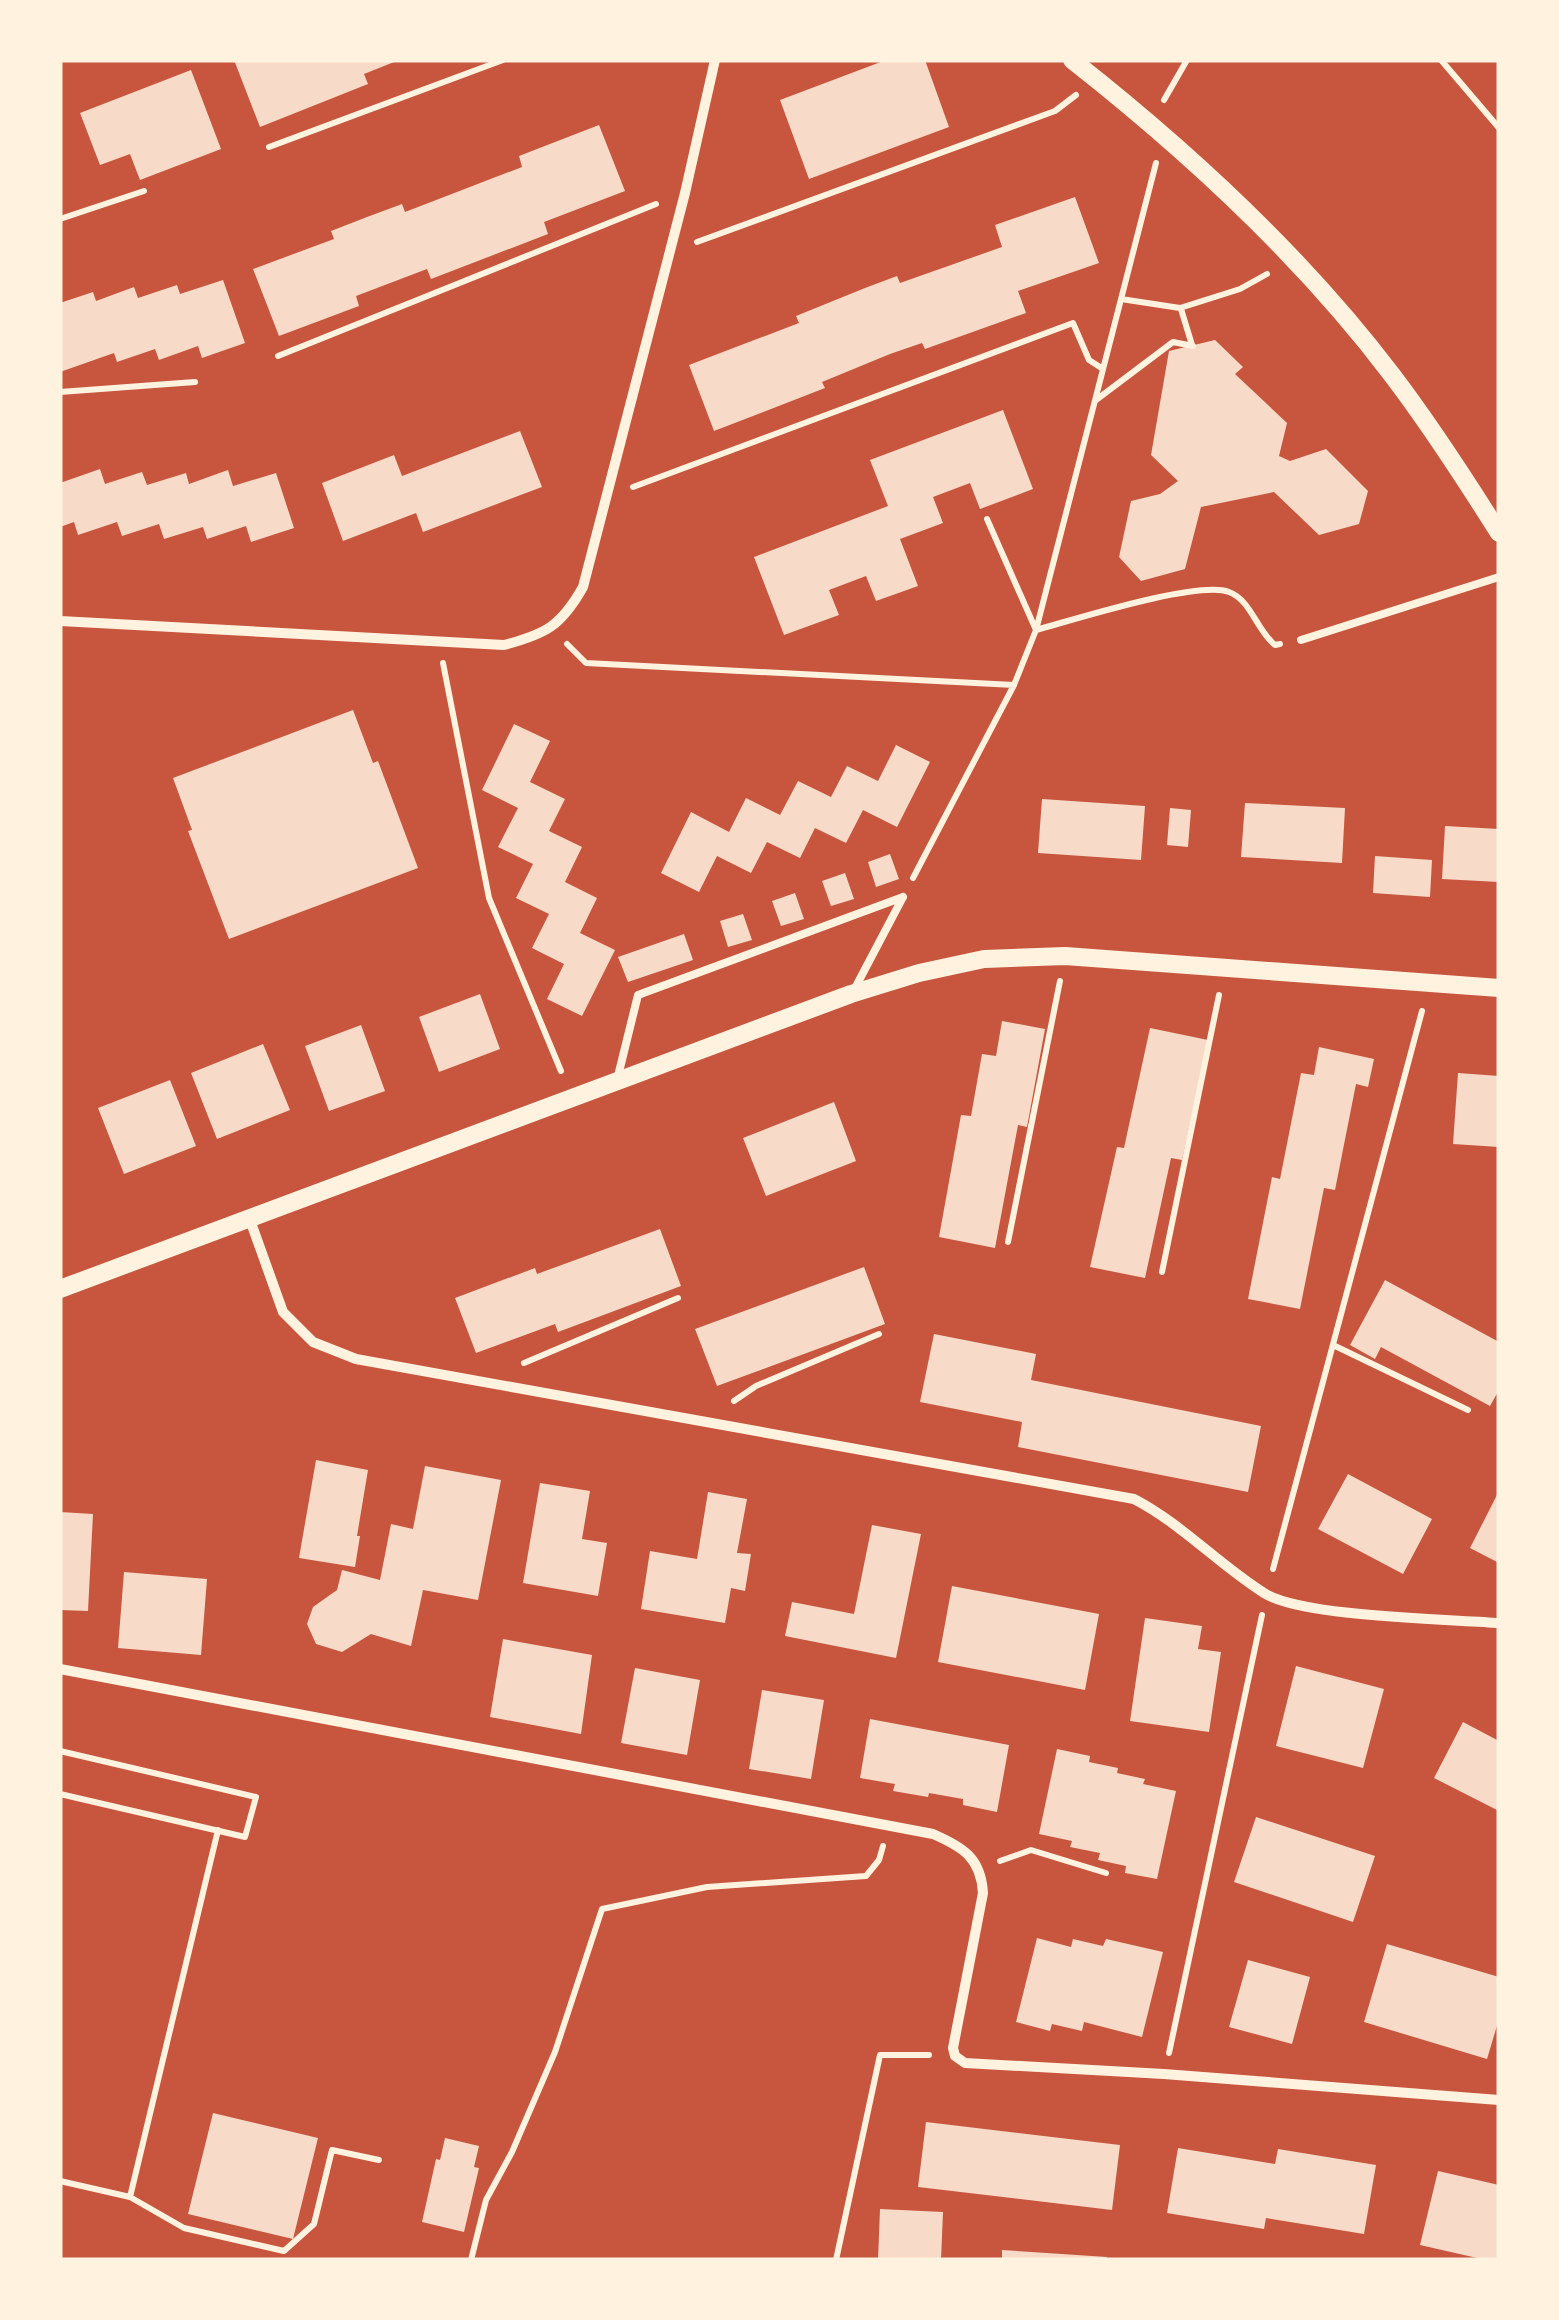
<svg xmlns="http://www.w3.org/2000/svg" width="1559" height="2320" font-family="'IBM Plex Serif',serif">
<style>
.building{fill:#f7dbc8}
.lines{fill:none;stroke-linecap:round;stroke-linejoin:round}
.path{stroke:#fff3e0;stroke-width:6}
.service{stroke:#fff3e0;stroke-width:8}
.minor{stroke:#fff3e0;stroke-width:10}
.tertiary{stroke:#fff3e0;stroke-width:18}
</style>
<rect width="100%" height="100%" fill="#c8553d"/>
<!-- building -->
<path class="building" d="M234,60H399L364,74L368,84L260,127Z
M886,60H925L949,127L809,179L780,100Z
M191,70L221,149L140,180L130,154L100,165L80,113Z
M599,125L625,191L544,222L548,234L431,279L427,269L356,296L359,306L279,336L253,269L334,239L331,231L367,217L402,204L405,212L522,167L519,156Z
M1075,197L1099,263L1018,291L1026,313L925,349L922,343L890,354L822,382L825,388L714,431L689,365L799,323L796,316L865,288L897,276L900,283L1002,247L995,225Z
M223,280L245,343L202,358L198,346L159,360L155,349L117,362L114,353L60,372V303L93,292L96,301L134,287L138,298L177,285L180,294Z
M1215,340L1243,367L1235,374L1287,423L1279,456L1290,461L1326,449L1368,491L1359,524L1319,535L1274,492L1201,507L1185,569L1141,581L1119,557L1131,501L1160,494L1178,481L1151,455L1169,351Z
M1003,410L1033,489L980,509L970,483L933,497L943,523L900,539L918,586L876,601L866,576L829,590L839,615L784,635L754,557L888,506L870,460Z
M520,431L542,487L423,532L416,513L343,541L322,483L394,455L402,476Z
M100,469L105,484L142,472L147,485L186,473L189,484L228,470L233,486L276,473L294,528L251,542L246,526L207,539L203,527L164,539L159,524L122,536L117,522L78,535L74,522L60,527V483Z
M353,710L373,763L378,761L418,868L229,939L188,831L192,830L173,778Z
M514,724L550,741L530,782L565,799L549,831L582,847L565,882L597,898L580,933L615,950L582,1016L547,999L564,964L532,948L549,914L516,898L533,864L498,847L518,808L482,790Z
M896,745L930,762L897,827L863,810L846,843L815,828L800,858L767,842L751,873L717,856L699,892L661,873L691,812L729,832L746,798L780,815L798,781L831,797L847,766L878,781Z
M1042,799L1145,806L1141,860L1038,853Z
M1245,803L1345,808L1342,863L1241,857Z
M1170,808L1191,810L1188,847L1167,845Z
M1445,826L1499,829V882L1442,879Z
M890,854L899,879L876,887L868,862Z
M1375,856L1432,860L1430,897L1373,893Z
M845,873L854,899L831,906L822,881Z
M795,893L804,919L781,926L772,901Z
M743,914L752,940L728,947L720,921Z
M684,934L693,960L628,982L618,957Z
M480,994L500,1049L439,1072L419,1017Z
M1002,1021L1045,1029L1027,1127L1018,1125L995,1248L939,1237L961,1115L971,1116L982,1054L996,1056Z
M361,1025L385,1091L329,1111L305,1046Z
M1150,1028L1208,1040L1182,1160L1171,1158L1145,1278L1090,1267L1117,1147L1124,1148Z
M263,1044L290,1110L217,1139L191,1073Z
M1319,1047L1374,1059L1368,1087L1356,1084L1335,1190L1324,1188L1300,1309L1248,1299L1272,1177L1280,1179L1301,1073L1314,1075Z
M1458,1073L1499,1076V1147L1453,1144Z
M170,1080L196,1146L124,1174L98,1108Z
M834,1102L856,1161L766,1196L743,1138Z
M660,1229L681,1286L558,1332L555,1324L476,1353L455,1298L535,1268L537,1274Z
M864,1267L885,1324L717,1386L695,1329Z
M1385,1280L1499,1342V1390L1490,1406L1381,1347L1375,1359L1350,1345Z
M934,1334L1036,1354L1031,1380L1261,1426L1248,1492L1018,1447L1022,1422L920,1402Z
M316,1460L368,1470L357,1536H360L355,1567L299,1558Z
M425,1466L501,1480L478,1600L423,1590L411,1646L371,1634L342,1652L316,1644L307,1624L313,1607L337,1590L342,1570L380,1580L391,1524L413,1529Z
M1348,1474L1432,1519L1403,1574L1318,1529Z
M540,1483L590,1491L582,1539L607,1543L598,1596L523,1583Z
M1499,1491V1563L1470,1548Z
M708,1492L747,1499L737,1553L751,1554L745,1591L731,1588L725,1623L641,1609L650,1551L697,1559Z
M60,1512L93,1514L88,1611L60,1610Z
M872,1525L921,1534L896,1658L785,1636L792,1602L854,1614Z
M124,1572L207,1579L201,1655L118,1648Z
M952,1586L1099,1614L1085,1690L938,1662Z
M1145,1618L1202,1626L1198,1649L1221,1652L1209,1732L1130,1721Z
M503,1639L592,1655L581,1734L490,1717Z
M1296,1666L1384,1689L1363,1768L1276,1746Z
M635,1668L700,1680L687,1755L621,1743Z
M762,1690L824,1700L811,1779L749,1769Z
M870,1719L1009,1745L997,1812L963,1805V1799L929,1793L928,1797L893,1791L895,1784L860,1778Z
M1463,1722L1499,1741V1811L1434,1778Z
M1057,1749L1090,1756L1089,1762L1118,1768L1117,1773L1145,1779L1143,1784L1176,1791L1157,1879L1125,1873L1126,1866L1098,1860L1100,1853L1070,1847L1072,1841L1039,1834Z
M1256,1817L1375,1856L1353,1922L1234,1882Z
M1037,1938L1071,1947L1073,1939L1103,1946L1106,1939L1163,1952L1142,2037L1084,2022L1082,2031L1052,2024L1050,2031L1016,2022Z
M1387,1944L1499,1977V2019L1487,2059L1364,2022Z
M1248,1960L1310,1977L1292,2044L1229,2027Z
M213,2113L318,2138L293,2239L188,2214Z
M926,2122L1120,2145L1112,2210L918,2187Z
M445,2138L479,2146L474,2167L479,2168L464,2232L422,2222L436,2159L440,2160Z
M1178,2148L1275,2164L1278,2149L1376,2165L1364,2234L1266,2218L1264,2229L1167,2213Z
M1438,2171L1499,2185V2260H1486L1420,2245Z
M880,2209L943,2212L941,2260H878Z
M1002,2250L1107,2257V2260H1002Z"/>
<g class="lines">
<!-- path -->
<path class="path" d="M1441,60L1499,128
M1164,100L1187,60
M269,147L503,60
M60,219L144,191
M697,242L1055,111L1076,95
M1121,299L1180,308L1240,289L1267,274
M1181,309L1192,345
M278,356L656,204
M60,392L195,382
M1096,400L1173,342L1193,346
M633,487L1073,323L1089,360L1103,369
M987,519L1036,630C1073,620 1198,580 1229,592C1251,600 1257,631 1275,645L1280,644
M567,644L586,663L1014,685L1036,630L1156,163
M443,663L489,898L561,1071
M913,878L1014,685
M1008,1242L1060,981
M1162,1272L1219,995
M1333,1345L1468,1410
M524,1363L678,1298
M734,1401L756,1386L879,1334
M1273,1569L1422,1011
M60,1751L256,1797L245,1837L60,1794
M1000,1861L1031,1850L1106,1873
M1169,2053L1262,1615
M60,2181L130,2197L184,2228L284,2251L314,2224L332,2150L379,2160
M130,2197L218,1830
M471,2260L486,2200L512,2152L555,2052L602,1909L707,1887L866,1876L879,1860L883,1846
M836,2260L880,2055H929"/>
<!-- service -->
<path class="service" d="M1301,640L1499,577
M854,990L903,897
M617,1080L638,995L903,897"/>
<!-- minor -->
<path class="minor" d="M60,621L504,645C546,634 561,626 583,587L685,193L715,60
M249,1217L283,1312L313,1342L356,1359L1134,1499C1182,1524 1218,1564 1264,1593C1302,1617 1448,1619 1499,1623
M60,1669L933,1834C963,1847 981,1858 983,1893L953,2048L955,2056L965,2063L1164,2074L1499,2100"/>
<!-- tertiary -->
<path class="tertiary" d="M1072,60C1189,152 1302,256 1392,375C1431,426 1465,479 1499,533
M60,1289L851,994L919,973L984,959L1065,956L1499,988"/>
</g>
<!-- border -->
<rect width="1559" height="2320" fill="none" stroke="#fff3e0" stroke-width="125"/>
</svg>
